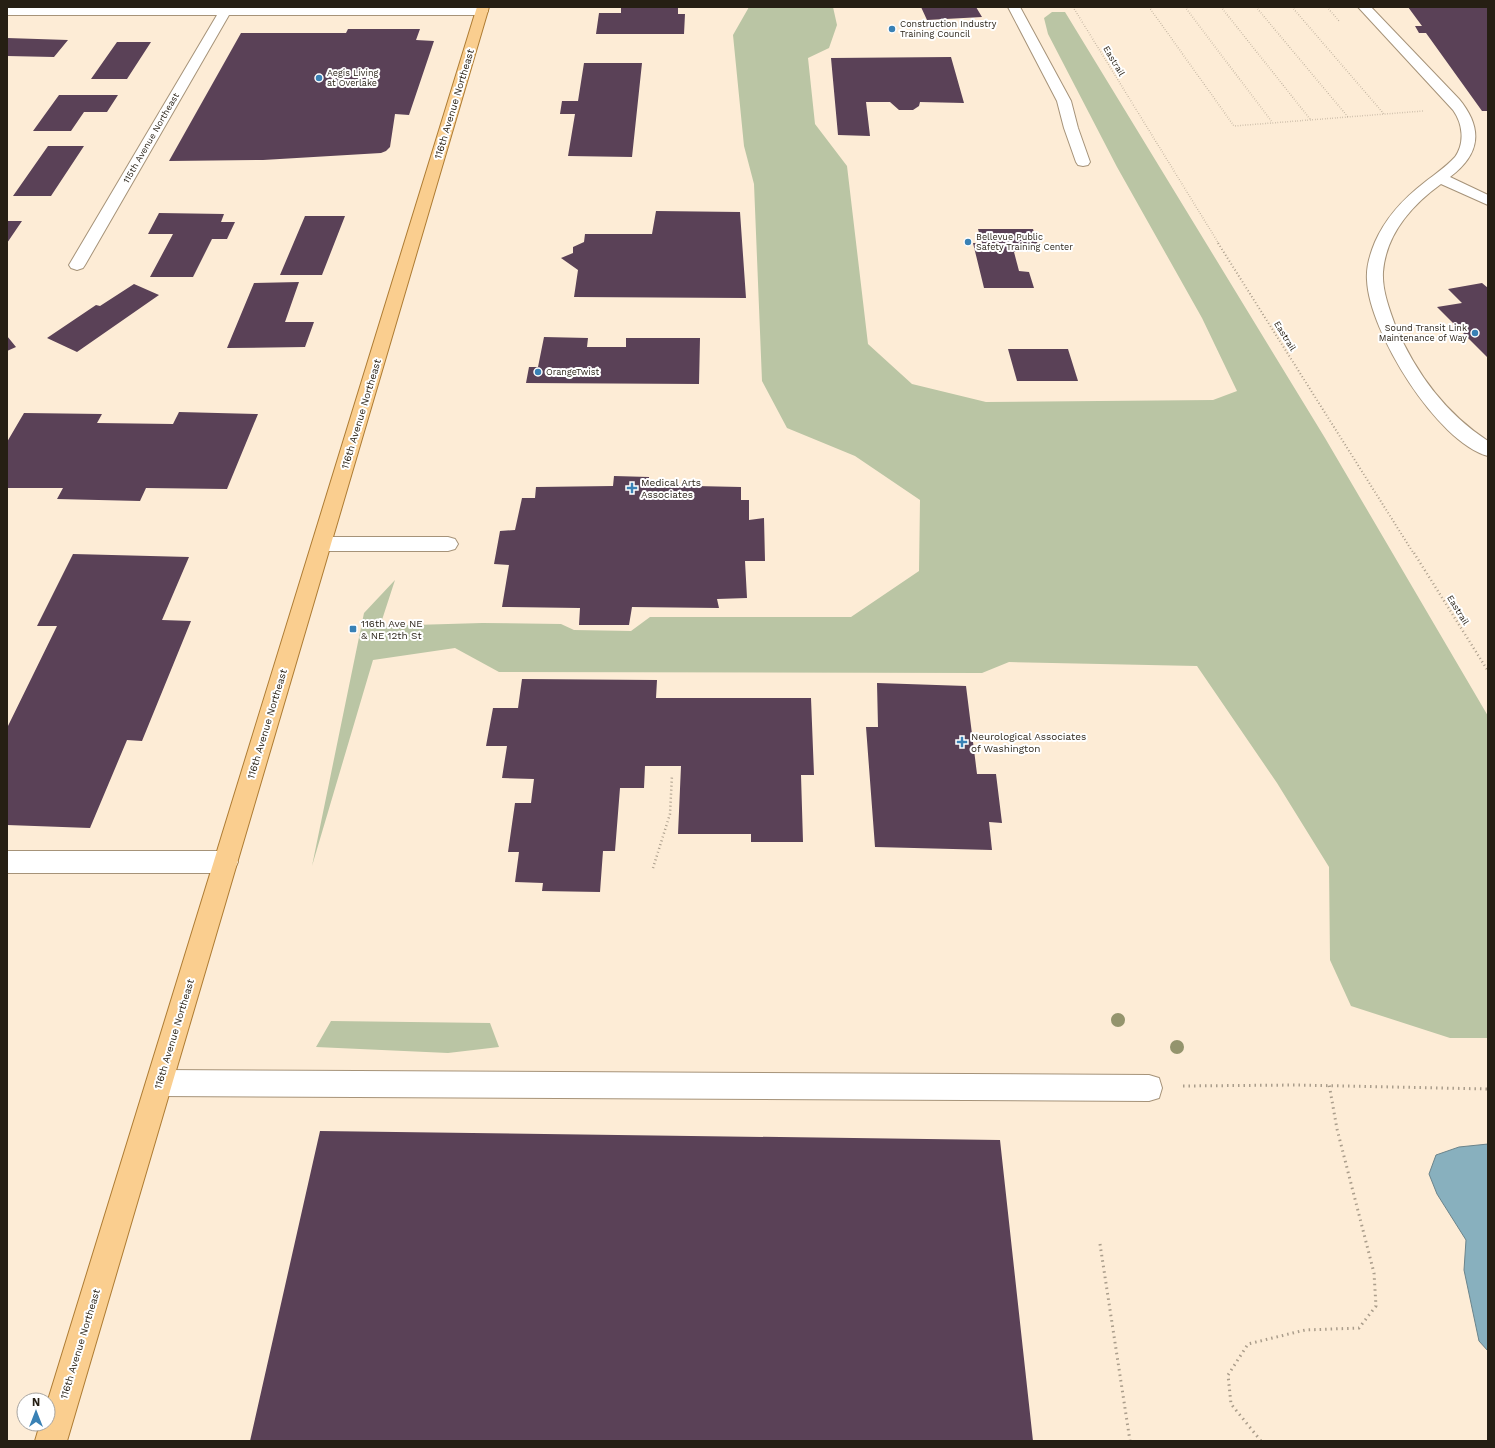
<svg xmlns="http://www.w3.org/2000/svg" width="1495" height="1448" font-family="'Work Sans',sans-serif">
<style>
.forest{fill:#bac5a4}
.water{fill:#88b0be;stroke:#6b848b}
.building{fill:#5a4157}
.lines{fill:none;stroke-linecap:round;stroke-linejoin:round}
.minor-casing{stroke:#a69379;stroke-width:2}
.major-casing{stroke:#ae7c33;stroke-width:2}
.path-far3{stroke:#aa9d8b;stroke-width:1.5;stroke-dasharray:0.5 2;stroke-linecap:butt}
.path-far2{stroke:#aa9d8b;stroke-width:2;stroke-dasharray:1 2.5;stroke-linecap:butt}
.path-far1{stroke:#aa9d8b;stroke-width:2.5;stroke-dasharray:1 3;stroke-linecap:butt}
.path{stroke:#aa9d8b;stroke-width:3;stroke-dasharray:1.5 4;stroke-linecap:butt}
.minor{fill:#fff;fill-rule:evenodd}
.major{fill:#face8f;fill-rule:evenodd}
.tree{fill:#94946d}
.poi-dot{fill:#3981b5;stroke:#fff;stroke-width:1.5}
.labels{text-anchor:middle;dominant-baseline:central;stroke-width:4;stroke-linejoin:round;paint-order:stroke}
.far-poi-label{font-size:9px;fill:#261f14;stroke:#fff;text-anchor:start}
.far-street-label{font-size:9px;fill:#261f14;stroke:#fff}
.street-label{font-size:10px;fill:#261f14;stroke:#fff}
.poi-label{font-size:10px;fill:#261f14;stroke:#fff;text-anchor:start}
</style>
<rect width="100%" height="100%" fill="#fdecd6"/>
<!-- forest -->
<path class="forest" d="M749,7H833L837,25L829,48L808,58L815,124L847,166L868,344L912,384L986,402L1213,400L1237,391L1202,318L1117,167L1048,34L1044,18L1052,12H1065L1325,438L1488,716V1038H1450L1351,1006L1330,960L1329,867L1277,783L1197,666L1009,662L982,673L499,672L455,648L373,660L312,866L364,613L395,580L380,626L482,623L561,624L574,630L631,631L650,617H851L919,571L920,500L855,456L787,428L762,381L754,184L744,146L733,35Z
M331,1021L490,1023L499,1047L448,1053L316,1047Z"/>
<!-- water -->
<path class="water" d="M1488,1144V1351L1479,1341L1464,1270L1466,1240L1437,1194L1429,1174L1436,1155L1459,1147Z"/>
<!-- building -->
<path class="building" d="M621,7H678V14H685L684,34H596L599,13H621Z
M921,7H976L982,17L927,20Z
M1408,7H1488V111H1482L1426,33H1419L1415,26H1422Z
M348,29H420L416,40L434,41L409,115L395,114L390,147L386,151L381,153L263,160L169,161L241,33H346Z
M7,38L68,40L54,57L7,56Z
M117,42H151L127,79H91Z
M951,57L964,103L920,102L919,106L913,110H899L890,102H866L870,136L838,135L831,58Z
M584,63H642L632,157L568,156L575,114H560L562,101H578Z
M59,95H118L107,112H84L71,131H33Z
M48,146H84L51,196H13Z
M656,211L740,212L746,298L574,297L578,270L561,258L573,253V247L584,242L585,234H652Z
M159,213L224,214L221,222H235L227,239H212L193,277H150L173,234H148Z
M305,216H345L322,275H280Z
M7,221H22L7,243Z
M978,229H1033L1040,252H1014L1019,271L1029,272L1034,288H984L973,243H982Z
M299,282L285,322H314L305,347L227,348L254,283Z
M1482,283L1488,288V358L1437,307L1462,303L1448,289Z
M134,284L159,295L77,352L47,338L96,305L100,306Z
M7,336L16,347L7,351Z
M544,337L588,338L587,347H626V338H700L699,384L526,383L529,367H538Z
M1008,349H1068L1078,381H1017Z
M179,412L258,414L227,489L146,488L140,501L57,499L63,488H7V442L24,413L102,414L97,423L173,424Z
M614,476L649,477V485L741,487V500H749V520L764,518L765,561H745L747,598L717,599L719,608L632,607L629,625H579L580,608L502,607L509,565L494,564L500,531L515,530L522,498H535L536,487L613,486Z
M73,554L189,557L162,620L191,621L142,741L127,740L90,828L7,825V728L57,626H37Z
M522,679L657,680L656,698H811L814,775H801L803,842H751V834H678L681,766H645L644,788H620L615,851H603L600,892L542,891L543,883L515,882L519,852H508L515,803H531L534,779L502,778L507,746H486L493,708H518Z
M877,683L966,686L977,774H996L1002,823L989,822L992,850L875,847L866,727H878Z
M320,1131L1000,1140L1033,1441H250Z"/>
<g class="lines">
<!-- minor casing -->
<g class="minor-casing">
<path id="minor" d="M7,7H482L486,8L488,11L486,14L482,15H229L85,265L83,268L77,270L71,268L69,265L217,15H7Z
M1008,7H1020L1071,101L1078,128L1090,162L1088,165L1083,166L1078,165L1076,162L1064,128L1057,101Z
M1358,7H1371L1459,99C1483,128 1481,154 1450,177L1488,195V205L1441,184C1412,205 1386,234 1383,272C1382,290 1389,308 1395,325C1415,372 1445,413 1488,441V456C1437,442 1369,332 1367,280C1366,267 1370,254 1375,242C1386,217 1403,199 1425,182C1435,174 1446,167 1455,157C1465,143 1463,124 1453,110Z
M322,537H448L455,539L458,544L455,549L448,551H322L315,549L312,544L315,539Z
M7,851H226L234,854L238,862L234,870L226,873H7Z
M159,1070L1149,1075L1159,1078L1162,1088L1159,1098L1149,1101L159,1096L150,1092L146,1083L150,1074Z"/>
</g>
<!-- major casing -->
<g class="major-casing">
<path id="major" d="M477,7H489L67,1441H35L40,1424H48V1400Z"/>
</g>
<!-- path-far3 -->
<path class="path-far3" d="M1073,7L1219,244
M1149,7L1234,126L1423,111
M1185,7L1272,122
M1221,7L1310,119
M1256,7L1348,117
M1292,7L1384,114
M1327,7L1339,21"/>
<!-- path-far2 -->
<path class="path-far2" d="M1218,243L1414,554"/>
<!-- path-far1 -->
<path class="path-far1" d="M1414,553L1488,671
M653,868L670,814L672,775"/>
<!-- path -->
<path class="path" d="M1183,1086L1297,1085L1488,1089
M1100,1244L1130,1441
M1261,1441L1231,1404L1228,1375L1248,1344L1305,1330L1359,1328L1376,1306L1374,1273L1337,1129L1329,1084"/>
<!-- minor -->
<use href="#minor" class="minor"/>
<!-- major -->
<use href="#major" class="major"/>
</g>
<!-- trees -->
<g class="tree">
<circle cx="1118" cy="1020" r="7"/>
<circle cx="1177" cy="1047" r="7"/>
</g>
<!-- markers -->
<g class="poi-dot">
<circle cx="892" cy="29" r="4"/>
<circle cx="319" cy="78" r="4"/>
<circle cx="968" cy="242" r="4"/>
<circle cx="1475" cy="333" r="4"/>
<circle cx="538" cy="372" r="4"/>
<path d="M630 482h4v4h4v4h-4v4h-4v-4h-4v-4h4z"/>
<rect x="349" y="625" width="8" height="8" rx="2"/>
<path d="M960 736h4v4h4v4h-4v4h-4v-4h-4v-4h4z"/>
</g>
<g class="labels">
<!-- far-poi labels -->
<g class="far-poi-label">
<text x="900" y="24">Construction Industry<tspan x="900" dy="10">Training Council</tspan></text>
<text x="327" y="73">Aegis Living<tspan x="327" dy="10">at Overlake</tspan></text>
<text x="976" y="237">Bellevue Public<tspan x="976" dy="10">Safety Training Center</tspan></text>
<text x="1467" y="328" text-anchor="end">Sound Transit Link<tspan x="1467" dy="10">Maintenance of Way</tspan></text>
<text x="546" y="372">OrangeTwist</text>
</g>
<!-- far-street labels -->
<g class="far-street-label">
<text transform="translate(1114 61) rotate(59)">Eastrail</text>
<text transform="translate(151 138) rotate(-60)">115th Avenue Northeast</text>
<text transform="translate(1285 336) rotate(58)">Eastrail</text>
<text transform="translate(1458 610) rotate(58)">Eastrail</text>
</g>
<!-- street labels -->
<g class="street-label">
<text transform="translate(454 104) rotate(-73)">116th Avenue Northeast</text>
<text transform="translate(361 414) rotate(-73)">116th Avenue Northeast</text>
<text transform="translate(267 724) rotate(-73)">116th Avenue Northeast</text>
<text transform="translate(174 1034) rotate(-73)">116th Avenue Northeast</text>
<text transform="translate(80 1344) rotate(-73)">116th Avenue Northeast</text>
</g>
<!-- poi labels -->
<g class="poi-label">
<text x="641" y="482">Medical Arts<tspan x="641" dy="12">Associates</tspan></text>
<text x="361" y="623">116th Ave NE<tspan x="361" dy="12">&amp; NE 12th St</tspan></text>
<text x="971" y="736">Neurological Associates<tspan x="971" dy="12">of Washington</tspan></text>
</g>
</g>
<!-- border -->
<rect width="1495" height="1448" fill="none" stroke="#261f14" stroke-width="16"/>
<!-- north arrow -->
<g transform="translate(36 1412)"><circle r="19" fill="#ffffff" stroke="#a8a5a1"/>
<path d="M0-3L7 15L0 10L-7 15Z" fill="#3981b5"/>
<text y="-6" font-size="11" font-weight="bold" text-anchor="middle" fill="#261f14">N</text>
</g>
</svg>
